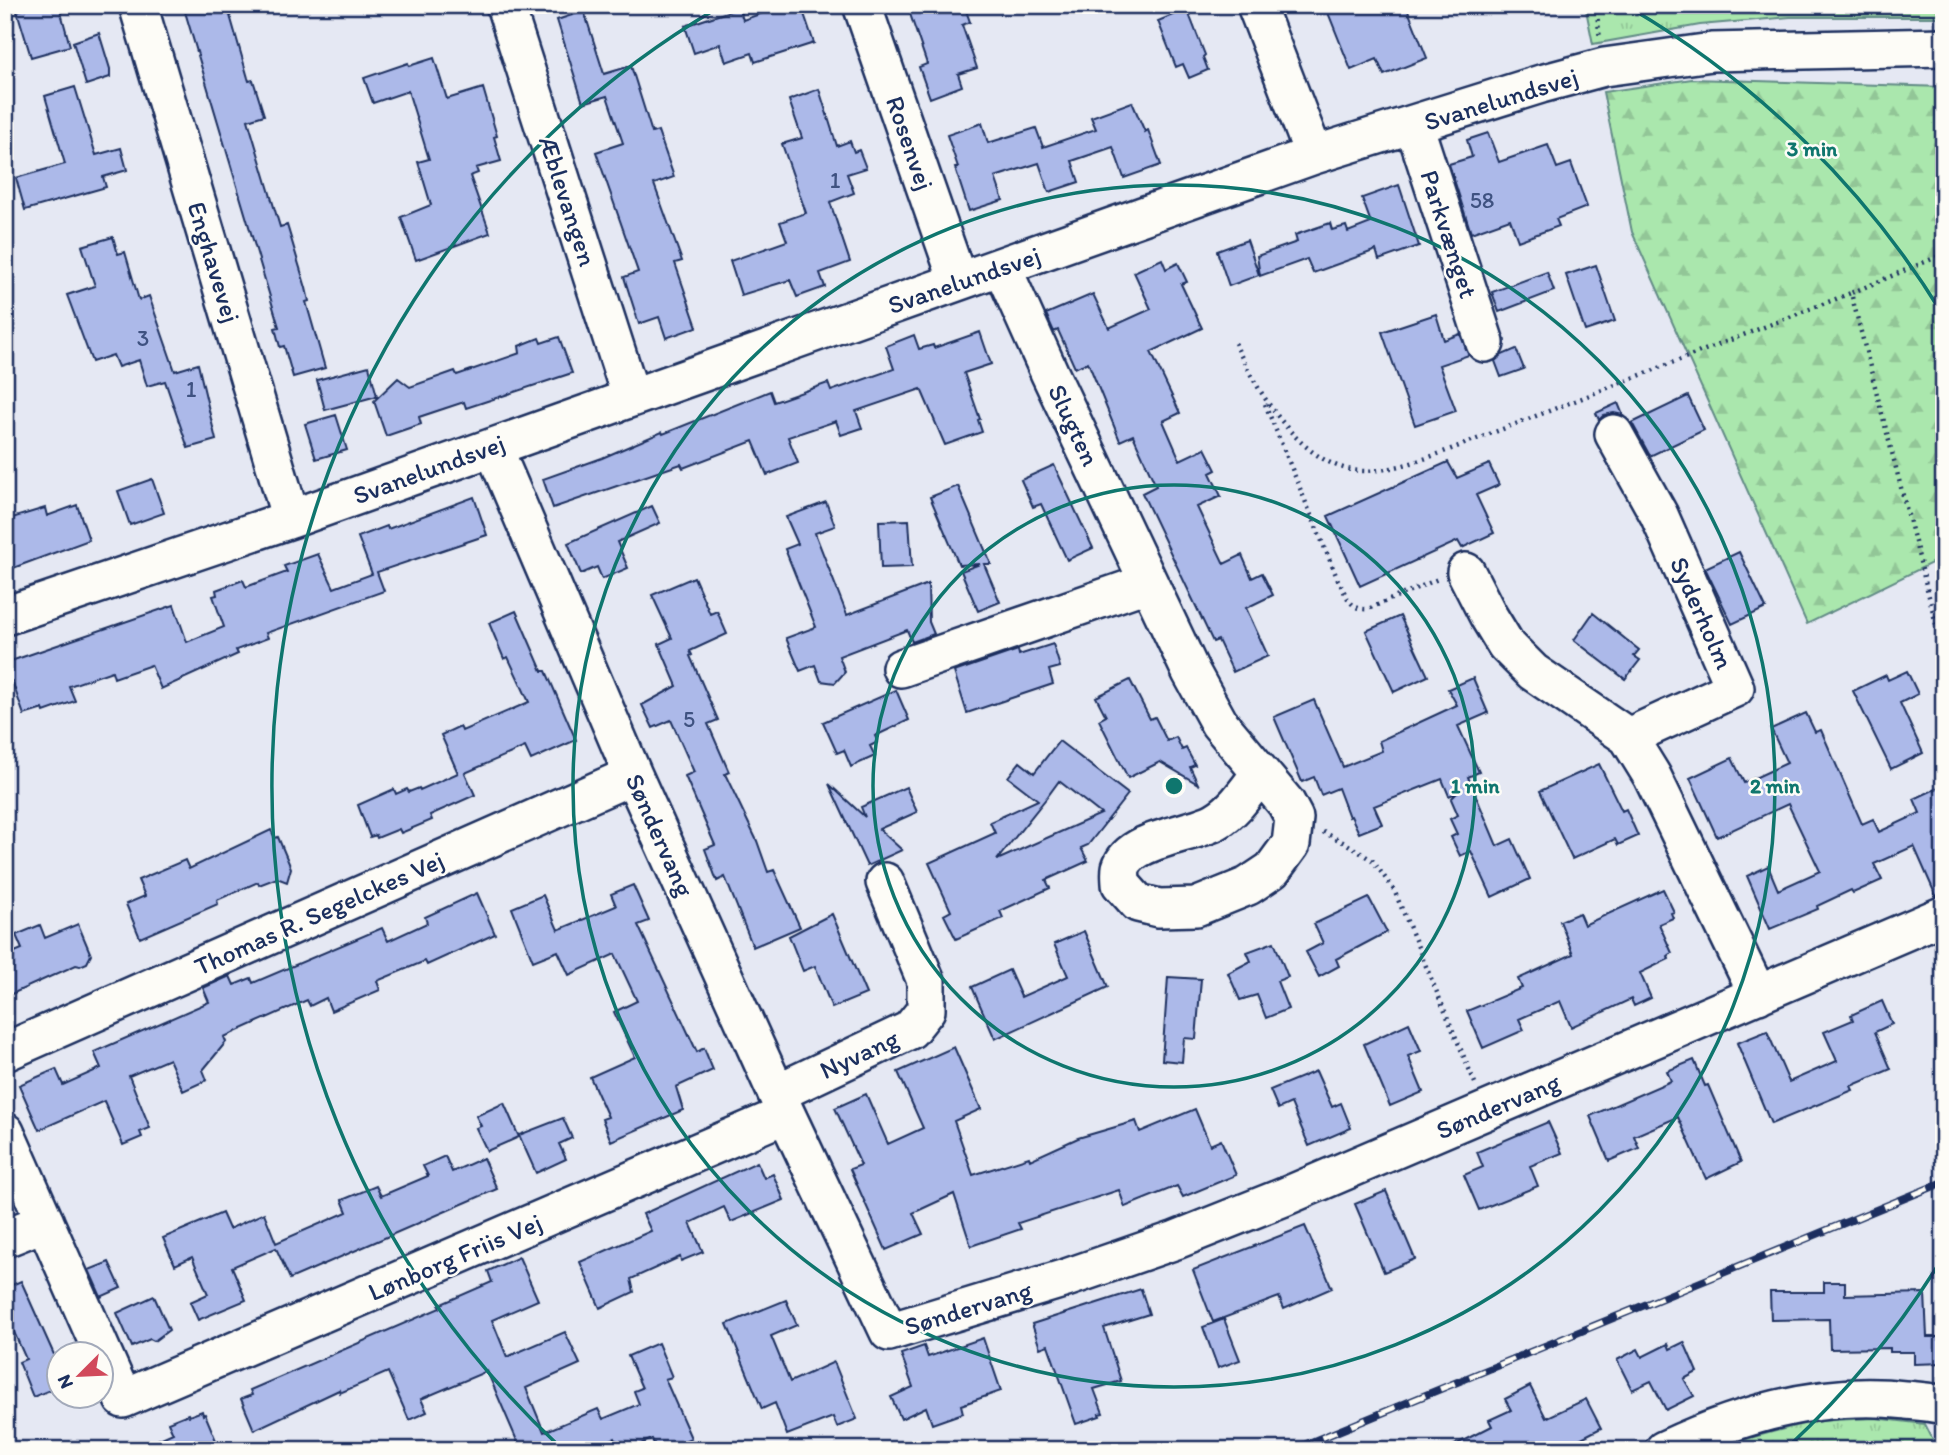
<svg xmlns="http://www.w3.org/2000/svg" width="1949" height="1455" font-family="Itim,sans-serif">
<style>
.forest{fill:url(#forest-firs);stroke:#628b86;stroke-width:2}
.park{fill:url(#park-tufts);stroke:#628b86;stroke-width:2}
.building{fill:#acb9e9;stroke:#1b2f5e;stroke-width:2;fill-rule:evenodd}
.lines{fill:none;stroke-linecap:round;stroke-linejoin:round}
.minor-casing{stroke:#1b2f5e;stroke-width:42}
.path{stroke:#1b2f5e;stroke-width:4.5;stroke-dasharray:2 5;stroke-linecap:butt}
.minor{stroke:#fdfcf7;stroke-width:37}
.rail-casing{stroke:#1b2f5e;stroke-width:8}
.rail{stroke:#fdfcf7;stroke-width:5;stroke-dasharray:16;stroke-linecap:butt}
.ring{fill:none;stroke:#0f766e;stroke-width:3.5}
.labels{text-anchor:middle;dominant-baseline:central;stroke-width:5;stroke-linejoin:round;paint-order:stroke}
.number-label{font-size:23px;fill:#3f5281}
.street-label{font-size:26px;fill:#1b2f5e;stroke:#fdfcf7}
.centre{fill:#0f766e;stroke:#fdfcf7;stroke-width:3.5}
.ring-label{font-size:21px;text-anchor:middle;font-weight:bold;fill:#0f766e;stroke:#fdfcf7;stroke-width:5;stroke-linejoin:round;paint-order:stroke}
</style>
<defs>
<pattern id="forest-firs" width="22" height="20" patternUnits="userSpaceOnUse" patternTransform="scale(1.75)"><rect width="22" height="20" fill="#aae7ad"/><path d="M5 1l3.5 6h-7zM16 11l3.5 6h-7z" fill="#92c697"/></pattern>
<pattern id="park-tufts" width="24" height="20" patternUnits="userSpaceOnUse" patternTransform="scale(1.75)"><rect width="24" height="20" fill="#aae7ad"/><path d="M3 7l-1-3M5 7V3M7 7l1-3M15 17l-1-3M17 17v-4M19 17l1-3" fill="none" stroke="#92c697"/></pattern>
</defs>
<rect width="100%" height="100%" fill="#e5e8f3"/>
<filter id="ink" filterUnits="userSpaceOnUse"><feTurbulence type="fractalNoise" baseFrequency=".0143" numOctaves="2"/><feDisplacementMap in="SourceGraphic" scale="14" xChannelSelector="R" yChannelSelector="G"/><feConvolveMatrix kernelMatrix="1 2 1 2 8 2 1 2 1" color-interpolation-filters="sRGB"/></filter>
<g filter="url(#ink)">
<!-- forest -->
<path class="forest" d="M1692,79L1944,87V557L1807,624L1632,232L1603,92Z"/>
<!-- park -->
<path class="park" d="M1585,5H1944V17H1790L1700,25L1593,44Z
M1875,1418L1925,1424L1938,1450H1714L1724,1445L1813,1421Z"/>
<!-- building -->
<path class="building" d="M37,5H59L70,46L31,57L17,11Z
M183,5H227L248,78L249,81L253,80L264,115L248,120L280,227L287,225L306,288L309,301L306,302L325,368L293,377L284,346L280,347L275,328L279,327Z
M785,5H801L814,43L755,62L752,53L726,62L720,44L694,53L685,26L739,8L743,20Z
M907,5H964L970,22L962,25L977,68L958,74L962,86L930,98L919,67L927,64Z
M1325,5H1393L1394,12L1407,8L1427,58L1384,75L1377,59L1351,70Z
M1187,9L1205,55L1203,57L1208,70L1189,78L1183,64L1176,67L1158,21Z
M584,11L604,74L631,66L652,133L658,131L674,177L654,184L682,261L675,263L697,327L666,338L659,317L639,324L624,277L638,272L596,152L623,143L607,96L583,103L557,20Z
M99,33L110,69V77L86,85L73,42Z
M434,58L447,99L483,88L497,136L494,137L501,161L476,168L478,173L470,176L490,233L416,260L401,217L431,205L418,162L429,159L408,91L373,103L364,78L408,63L409,66Z
M75,87L96,155L121,148L127,170L103,177L106,187L25,210L16,178L65,164L45,96Z
M819,89L837,146L850,141L854,152L859,150L866,168L847,174L854,193L830,202L850,262L820,273L825,287L797,297L790,280L741,295L730,261L787,241L780,222L806,213L782,144L802,138L789,100Z
M1132,102L1145,132L1148,130L1161,165L1124,178L1113,147L1072,161L1079,182L1049,192L1039,163L995,177L1003,200L969,211L955,168L958,167L947,135L982,123L988,143L1036,128L1043,147L1096,129L1091,117Z
M1488,133L1499,162L1548,145L1557,168L1571,163L1587,207L1556,219L1559,226L1518,241L1510,219L1471,233L1449,164L1472,157L1467,140Z
M1399,185L1419,246L1379,260L1376,250L1313,273L1307,259L1260,276L1257,256L1297,242L1295,235L1330,223L1332,230L1346,226L1348,232L1371,223L1362,198Z
M113,237L118,254L125,252L139,300L149,296L175,371L198,364L216,440L188,448L165,381L147,386L139,360L118,367L113,355L92,362L67,295L95,286L82,246Z
M1247,240L1259,275L1229,286L1217,251Z
M1162,259L1166,269L1178,263L1187,282L1181,284L1202,328L1151,352L1180,413L1163,421L1180,460L1205,448L1216,470L1210,473L1221,496L1197,507L1224,564L1242,555L1252,578L1262,573L1273,595L1246,608L1268,656L1233,672L1218,640L1213,642L1142,493L1156,486L1133,435L1120,441L1088,362L1075,368L1058,330L1054,332L1046,314L1093,294L1109,328L1151,309L1134,272Z
M1596,265L1615,321L1585,331L1566,275Z
M1547,272L1554,291L1499,312L1492,292Z
M1436,314L1444,340L1460,334L1469,355L1439,365L1456,411L1415,425L1382,332Z
M980,332L991,364L964,373L980,419L978,420L982,432L945,445L921,389L856,411L862,428L841,435L836,421L788,437L798,463L767,475L753,441L683,468L681,464L553,508L543,479L602,458L662,432L663,434L770,391L774,402L828,383L831,391L894,369L886,346L914,335L919,349L933,345L934,348Z
M559,337L572,373L466,408L464,402L419,417L421,424L386,436L374,401L398,378L410,387L455,371L457,375L520,353L519,346L539,338L541,343Z
M1516,349L1524,369L1501,377L1495,361L1502,355Z
M369,366L377,396L325,410L317,380Z
M1688,396L1704,430L1650,456L1632,423Z
M1618,403L1623,415L1614,413L1604,415L1599,420L1596,413Z
M336,415L347,450L316,459L305,424Z
M1448,462L1457,478L1489,464L1499,485L1476,495L1494,533L1462,548L1458,541L1360,586L1328,516Z
M1054,465L1093,548L1067,560L1041,504L1033,507L1021,480Z
M152,479L164,513L130,525L118,491Z
M958,486L991,564H984L1000,602L978,611L961,571L980,564L959,565L930,497Z
M474,497L487,535L377,572L384,591L266,633L268,638L236,650L238,654L161,689L151,665L114,678L112,671L69,686L75,701L44,712L43,709L24,715L12,681L5,684V663L174,605L187,642L224,627L213,596L217,595L216,590L243,580L246,587L287,572L284,566L318,554L334,588L372,574L358,537L387,526L388,529Z
M826,502L835,526L815,533L847,615L928,584L929,622L934,634L912,642L907,630L839,656L845,672L835,683L821,681L815,665L800,671L786,638L816,627L785,549L798,544L786,517Z
M77,505L89,540L5,571V510L9,509L12,518L45,508L47,516Z
M652,506L660,523L617,542L628,568L602,579L597,567L581,574L568,543Z
M909,520L912,567L881,568L879,521Z
M1739,552L1766,608L1732,624L1705,568Z
M694,577L710,614L717,611L727,634L690,651L692,655L690,656L718,720L708,724L729,772L725,774L757,841L768,872L774,870L800,927L753,947L725,877L717,881L705,849L715,845L685,776L694,772L671,720L653,728L642,705L677,686L659,644L672,638L652,595Z
M516,611L542,671H546L576,740L531,760L525,747L465,773L475,795L430,815L432,820L401,833L399,829L377,838L376,835L370,837L358,805L394,789L396,794L407,789L409,792L419,788L420,790L458,773L441,735L460,726L462,731L529,702L508,657L504,659L489,623Z
M1593,613L1639,650L1634,656L1640,660L1625,679L1574,640Z
M1400,616L1428,676L1394,692L1366,631Z
M1053,644L1060,667L1049,670L1053,684L967,713L954,672L1018,650L1019,655Z
M1907,671L1918,694L1900,703L1923,753L1891,769L1853,691L1886,675L1888,680Z
M1473,678L1488,713L1458,726L1479,772L1468,777L1497,846L1512,839L1530,879L1492,897L1471,851L1460,856L1451,837L1457,834L1450,819L1458,815L1451,799L1458,792L1449,796L1442,779L1374,806L1382,824L1359,833L1351,816L1349,817L1338,788L1321,795L1314,777L1302,782L1274,717L1314,700L1343,767L1382,751L1379,741L1457,705L1448,689Z
M1130,680L1150,719L1155,717L1167,741L1176,737L1182,750L1186,748L1195,765L1190,767L1198,784L1160,762L1128,778L1099,720L1106,716L1096,697Z
M896,690L909,720L875,736L878,742L870,746L875,756L851,767L844,750L837,753L823,722Z
M1806,713L1815,732L1821,730L1862,824L1873,819L1879,832L1920,813L1914,799L1944,785V894L1936,896L1914,846L1874,864L1882,880L1853,893L1851,890L1817,906L1818,909L1770,929L1747,876L1768,866L1778,890L1820,871L1788,804L1717,837L1690,778L1732,758L1744,783L1787,763L1771,729Z
M1059,741L1128,794L1088,845L1081,848L1088,861L1046,880L1050,888L1000,911L1003,918L956,939L944,915L951,911L929,863L995,833L990,822L1038,800L1008,777L1020,762L1034,773ZM1059,781L1101,814L997,860L1048,796Z
M1599,764L1622,811L1626,809L1638,836L1618,845L1615,839L1572,859L1540,791Z
M829,784L865,817L861,807L906,787L917,812L879,829L902,850L867,866Z
M271,830L275,838L278,837L291,868L287,882L277,878L259,885L258,882L217,900L218,904L140,938L126,904L145,896L138,880L185,860L189,869Z
M633,885L649,921L638,925L697,1052L704,1048L713,1070L676,1087L683,1110L611,1141L602,1119L608,1117L590,1077L635,1057L614,1012L637,1001L615,954L569,975L558,951L533,961L512,908L543,895L558,930L616,906L611,894Z
M1663,889L1674,912L1671,913L1673,918L1659,924L1672,953L1668,956L1669,959L1640,973L1651,998L1634,1006L1631,999L1571,1027L1560,1001L1519,1019L1524,1030L1483,1048L1467,1011L1522,988L1518,979L1573,954L1560,921L1579,913L1584,925Z
M477,893L495,934L427,965L425,961L377,981L380,990L331,1011L326,998L310,1006L307,1000L224,1037L226,1042L203,1070L207,1080L183,1091L169,1059L129,1076L150,1128L140,1132L142,1137L123,1145L104,1101L39,1130L19,1085L56,1069L63,1085L101,1068L94,1052L209,1002L203,988L230,976L234,985L251,978L253,983L382,928L388,941L427,923L425,917Z
M1369,898L1387,932L1336,959L1339,966L1319,977L1306,952L1323,943L1314,924Z
M832,914L866,994L832,1008L815,966L803,971L789,936Z
M78,924L91,955L87,963L80,966L76,965L5,997V956L22,949L16,935L40,925L45,938Z
M1084,931L1108,987L995,1039L972,987L1009,970L1021,997L1068,976L1054,944Z
M1274,942L1288,977L1277,981L1288,1009L1266,1018L1257,995L1240,1000L1228,973L1251,961L1247,952Z
M1168,977L1201,979L1196,1039L1184,1038L1182,1062L1162,1060Z
M1882,1001L1892,1024L1875,1032L1891,1069L1851,1086L1853,1090L1771,1124L1737,1043L1767,1031L1789,1082L1837,1061L1824,1032L1853,1020L1851,1015Z
M1409,1023L1421,1051L1408,1056L1423,1092L1390,1106L1364,1044Z
M954,1047L981,1109L954,1121L973,1175L1029,1157L1030,1160L1078,1138L1136,1121L1140,1132L1195,1109L1210,1145L1221,1140L1236,1175L1183,1197L1177,1186L1125,1207L1119,1190L1018,1223L1021,1229L971,1246L954,1194L913,1213L923,1234L886,1250L850,1169L861,1165L835,1108L866,1094L888,1144L923,1128L898,1072Z
M1694,1060L1705,1086L1708,1085L1741,1162L1706,1179L1678,1117L1634,1136L1639,1148L1609,1161L1590,1116L1671,1081L1667,1071Z
M1316,1071L1332,1107L1341,1103L1351,1128L1309,1146L1291,1103L1278,1109L1270,1090Z
M504,1103L519,1137L487,1151L476,1128L481,1126L476,1116Z
M563,1118L572,1138L559,1144L566,1159L536,1173L519,1135Z
M1548,1122L1562,1153L1530,1166L1538,1186L1479,1210L1464,1175L1483,1167L1477,1152Z
M445,1156L452,1172L483,1158L497,1189L290,1279L276,1248L232,1267L246,1300L198,1320L190,1302L208,1294L192,1257L175,1265L163,1238L222,1213L229,1229L264,1213L276,1243L347,1212L342,1200L376,1186L381,1196L428,1176L423,1166Z
M757,1162L764,1178L773,1174L784,1200L731,1222L724,1207L690,1223L703,1252L681,1261L680,1257L631,1279L634,1292L600,1308L580,1262L651,1231L643,1214Z
M1386,1191L1415,1259L1384,1272L1355,1204Z
M1305,1226L1332,1288L1284,1309L1279,1297L1213,1322L1193,1270Z
M519,1257L538,1300L492,1320L507,1357L565,1332L580,1364L526,1388L544,1432L598,1409L603,1419L639,1404L634,1391L642,1388L628,1356L658,1343L672,1377L665,1379L691,1438L684,1441L688,1450H657L652,1439L627,1450H620L615,1438L587,1450H503L518,1443L487,1371L421,1399L427,1412L409,1420L388,1372L340,1393L339,1390L254,1430L241,1399L252,1395L250,1390L440,1308L439,1305L492,1282L488,1271Z
M109,1262L121,1288L101,1297L89,1270Z
M21,1281L60,1368V1386L33,1397L19,1362L26,1359L5,1312V1288Z
M1824,1282H1845V1295L1925,1293L1927,1337H1944V1363L1914,1364V1352H1890V1348L1830,1349L1829,1319L1771,1320L1770,1292H1824Z
M1141,1289L1149,1314L1104,1328L1121,1381L1094,1389L1103,1413L1099,1414L1100,1416L1076,1424L1048,1345L1040,1348L1032,1324Z
M154,1296L169,1330L154,1341L150,1339L132,1347L117,1313Z
M786,1300L797,1325L771,1336L790,1382L834,1362L857,1419L837,1427L833,1417L787,1435L775,1403L762,1409L727,1324Z
M1224,1319L1240,1360L1218,1368L1203,1327Z
M983,1338L1001,1391L961,1405L963,1413L932,1424L926,1407L901,1419L891,1397L913,1387L901,1354L924,1346L928,1357Z
M1684,1342L1697,1372L1684,1379L1694,1396L1666,1410L1651,1381L1632,1390L1617,1360L1638,1349L1642,1357L1668,1344L1670,1349Z
M1530,1386L1546,1418L1586,1399L1601,1428L1558,1450H1445L1492,1426L1489,1420L1511,1410L1505,1399Z
M202,1411L203,1415L205,1414L220,1450H135L173,1433L168,1422L188,1414L189,1416Z"/>
<g class="lines">
<!-- minor casing -->
<g class="minor-casing">
<path id="minor" d="M138,5L291,519
M505,5L631,397
M862,5L958,281
M1256,5L1314,155
M1414,125L1485,343
M1002,267L1050,374L1191,672L1219,723L1286,803L1294,818L1291,844L1272,870L1248,886L1196,907L1159,908L1138,903L1121,884C1121,880 1120,873 1121,868C1130,838 1192,835 1216,821C1235,810 1247,791 1260,774
M1614,434L1659,515L1735,688L1628,737
M493,447L633,775L786,1114L889,1332L1066,1278L1176,1240L1284,1197L1944,915
M1466,572L1489,617L1506,645L1533,672L1628,737L1652,776L1758,995
M5,616L291,519L1314,155L1541,84L1604,67L1712,52L1944,47
M901,668L1147,583
M5,1052L633,775
M777,1093L910,1030L926,1010V981L885,882
M5,1132L123,1399L786,1114
M5,1238L45,1222
M1664,1450C1740,1414 1822,1390 1906,1400C1919,1401 1932,1402 1944,1405"/>
</g>
<!-- path -->
<path class="path" d="M1596,5L1600,39
M1944,254L1851,293L1944,655
M1235,343C1255,388 1298,461 1352,470C1390,476 1442,452 1477,439L1851,293
M1265,404L1338,580C1346,594 1350,611 1368,609L1438,579
M1323,832L1347,844L1373,861L1394,890L1475,1083"/>
<!-- minor -->
<use href="#minor" class="minor"/>
<!-- rail casing -->
<g class="rail-casing">
<path id="rail" d="M1292,1450L1944,1182"/>
</g>
<!-- rail -->
<use href="#rail" class="rail"/>
</g>
</g>
<!-- distance rings -->
<g class="ring">
<circle cx="1174" cy="786" r="301"/>
<circle cx="1174" cy="786" r="601"/>
<path d="M1943 1257A902 902 0 0 1 1789 1446M559 1446A902 902 0 0 1 716 9M1632 9A902 902 0 0 1 1943 315"/>
</g>
<g class="labels">
<!-- number labels -->
<g class="number-label">
<text x="835" y="180">1</text>
<text x="1482" y="200">58</text>
<text x="143" y="338">3</text>
<text x="191" y="389">1</text>
<text x="689" y="719">5</text>
</g>
<!-- street labels -->
<g class="street-label">
<text transform="translate(1501 99) rotate(-17)">Svanelundsvej</text>
<text transform="translate(910 143) rotate(71)">Rosenvej</text>
<text transform="translate(568 201) rotate(72)">Æblevangen</text>
<text transform="translate(1449 234) rotate(72)">Parkvænget</text>
<text transform="translate(214 262) rotate(73)">Enghavevej</text>
<text transform="translate(964 280) rotate(-19)">Svanelundsvej</text>
<text transform="translate(1074 425) rotate(65)">Slugten</text>
<text transform="translate(429 469) rotate(-20)">Svanelundsvej</text>
<text transform="translate(1702 613) rotate(66)">Syderholm</text>
<text transform="translate(660 835) rotate(66)">Søndervang</text>
<text transform="translate(319 913) rotate(-24)">Thomas R. Segelckes Vej</text>
<text transform="translate(859 1054) rotate(-25)">Nyvang</text>
<text transform="translate(1498 1106) rotate(-23)">Søndervang</text>
<text transform="translate(455 1257) rotate(-23)">Lønborg Friis Vej</text>
<text transform="translate(968 1308) rotate(-17)">Søndervang</text>
</g>
</g>
<circle cx="1174" cy="786" r="10" class="centre"/>
<g class="ring-label">
<text x="1812" y="156">3 min</text>
<text x="1475" y="793">1 min</text>
<text x="1775" y="793">2 min</text>
</g>
<!-- margin -->
<rect width="1949" height="1455" fill="none" stroke="#fdfcf7" stroke-width="28"/>
<rect x="14" y="14" width="1921" height="1427" fill="none" stroke="#1b2f5e" stroke-width="2.5" filter="url(#ink)"/>
<!-- north arrow -->
<g transform="translate(80 1375) rotate(246)"><circle r="33" fill="#fdfcf7" stroke="#a3aaba" stroke-width="2"/>
<path d="M0-5L12 26L0 18L-12 26Z" fill="#d1495b"/>
<text y="-10" font-size="19" font-weight="bold" text-anchor="middle" fill="#1b2f5e">N</text>
</g>
</svg>
